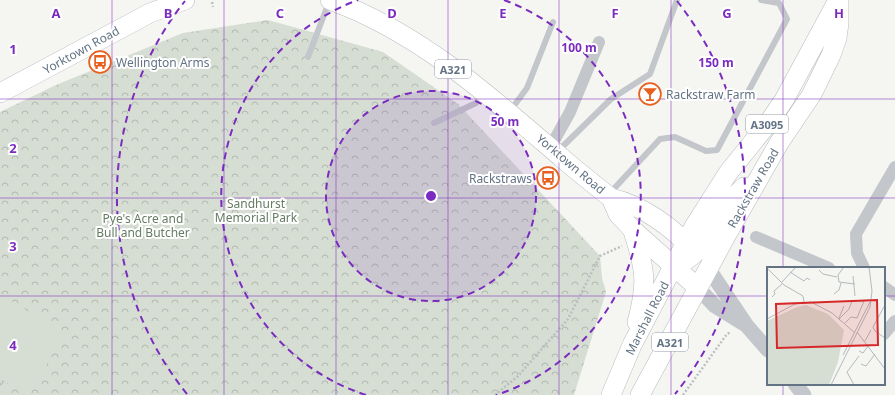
<svg xmlns="http://www.w3.org/2000/svg" width="895" height="395" font-family="'Noto Sans',sans-serif">
<style>
.park{fill:url(#park-crowns)}
.garden{fill:#d6ddd3}
.lines{fill:none;stroke-linecap:round;stroke-linejoin:round}
.primary-casing{stroke:#b6babe;stroke-width:20}
.path{stroke:#bcbfc1;stroke-width:2.5;stroke-dasharray:2 2;stroke-linecap:butt}
.service{stroke:#c3c6ca;stroke-width:6}
.minor{stroke:#c3c6ca;stroke-width:12}
.tertiary{stroke:#c3c6ca;stroke-width:15}
.primary{stroke:#fff;stroke-width:19}
.grid{fill:none;stroke:#7b2cbf;stroke-width:1;stroke-opacity:0.55}
.ring{fill:none;stroke:#7b2cbf;stroke-width:2;stroke-dasharray:7 5}
.labels{text-anchor:middle;dominant-baseline:central;stroke-width:4;stroke-linejoin:round;paint-order:stroke}
.shield{fill:#fff;stroke:#929da9;stroke-width:1}
.shield-label{font-size:11px;font-weight:bold;fill:#637384}
.street-label{font-size:12px;fill:#637384;stroke:#fff}
.poi-label{font-size:12px;fill:#637384;stroke:#fff;text-anchor:start}
.park-label{font-size:12px;fill:#657b63;stroke:#fff}
.inset-road{fill:none;stroke:#b2babf;stroke-width:1}
.view{fill:#d62828;fill-opacity:0.15;stroke:#d62828;stroke-width:2}
.inset-edge{fill:none;stroke:#637384;stroke-width:2}
.grid-label{font-size:13px;text-anchor:middle;font-weight:bold;fill:#7b2cbf;stroke:#fff;stroke-width:4;stroke-linejoin:round;paint-order:stroke}
.centre{fill:#7b2cbf;stroke:#fff;stroke-width:2}
.ring-label{font-size:12px;text-anchor:middle;font-weight:bold;fill:#7b2cbf;stroke:#fff;stroke-width:4;stroke-linejoin:round;paint-order:stroke}
</style>
<defs>
<pattern id="park-crowns" width="20" height="18" patternUnits="userSpaceOnUse"><rect width="20" height="18" fill="#d6ddd3"/><path d="M2 6a3 3 0 1 1 6 0M12 15a3 3 0 1 1 6 0" fill="none" stroke="#b1b8b1"/></pattern>
</defs>
<rect width="100%" height="100%" fill="#f5f6f2"/>
<!-- park -->
<path class="park" d="M268,20L383,52L458,104L600,256L602,278L606,292L574,395H0V112L56,85L183,33Z"/>
<!-- garden -->
<path class="garden" d="M0,294L65,334L28,395L0,379Z"/>
<g class="lines">
<!-- primary casing -->
<g class="primary-casing">
<path id="primary" d="M330,0C419,32 491,97 562,158C578,172 595,185 611,198L618,214L633,230L697,287
M0,93L150,13L185,0
M611,198C642,205 674,228 694,252
M633,231C645,268 648,283 637,322
M673,266C710,255 717,210 744,187
M611,395L632,345L695,225L728,173L769,122L784,100L838,0
M640,395L727,234L779,143L812,94L831,55L837,38L839,23V0"/>
</g>
<!-- path -->
<path class="path" d="M212,2L213,7
M0,385L3,381
M495,395L518,376L568,319L600,256L622,246
M683,395L727,334L731,332"/>
<!-- service -->
<path class="service" d="M308,57L329,2
M510,111L527,88L553,22
M434,123L476,103L484,94
M557,152L611,99L650,74L677,0
M609,194L660,139L675,137L706,151L717,150L787,19L779,3L761,0"/>
<!-- minor -->
<path class="minor" d="M550,148L570,112L599,42
M756,237L829,268
M864,268L857,253L856,234L895,167
M884,287L895,295
M884,334L895,321"/>
<!-- tertiary -->
<path class="tertiary" d="M708,268L747,326L768,350
M697,287L715,306L744,324
M795,384L804,395"/>
<!-- primary -->
<use href="#primary" class="primary"/>
</g>
<!-- grid -->
<path class="grid" d="M112,0V395M224,0V395M336,0V395M448,0V395M559,0V395M671,0V395M783,0V268M0,99H895M0,198H895M0,296H768M884,296H895M783,384V395"/>
<!-- distance rings -->
<circle cx="431" cy="196" r="105" fill="#7b2cbf" fill-opacity=".12"/>
<g class="ring">
<circle cx="431" cy="196" r="105"/>
<path d="M366 395A209 209 0 0 1 358 0M504 0A209 209 0 0 1 496 395"/>
<path d="M187 394A314 314 0 0 1 185 1M677 1A314 314 0 0 1 675 394"/>
</g>
<!-- icons -->
<defs>
<g id="bus-ring" transform="scale(1.15)"><circle r="9.5" fill="#fff" stroke="#e85f1f" stroke-width="1.5"/><path d="M-5-6H5V4H4V6H2V4H-2V6H-4V4H-5ZM-3.5-4V0h7V-4ZM-3.5 1.2v1.5H-2V1.2ZM2 1.2v1.5H3.5V1.2Z" fill="#e85f1f"/></g>
<g id="bar-ring" transform="scale(1.15)"><circle r="9.5" fill="#fff" stroke="#e85f1f" stroke-width="1.5"/><path d="M-6-5H6L.8 .8V4.5H3.5V6h-7V4.5H-.8V.8Z" fill="#e85f1f"/></g>
</defs>
<g fill-rule="evenodd">
<use href="#bus-ring" x="100" y="62"/>
<use href="#bar-ring" x="650" y="94"/>
<use href="#bus-ring" x="548" y="178"/>
</g>
<g class="labels">
<!-- shield labels -->
<g class="shield">
<rect x="435" y="60" width="36" height="18" rx="3"/>
<rect x="746" y="115" width="42" height="18" rx="3"/>
<rect x="652" y="333" width="36" height="18" rx="3"/>
</g>
<g class="shield-label">
<text x="453" y="69">A321</text>
<text x="767" y="124">A3095</text>
<text x="670" y="342">A321</text>
</g>
<!-- street labels -->
<g class="street-label">
<text transform="translate(81 50) rotate(-29)">Yorktown Road</text>
<text transform="translate(571 164) rotate(40)">Yorktown Road</text>
<text transform="translate(753 188) rotate(-60)">Rackstraw Road</text>
<text transform="translate(647 318) rotate(-63)">Marshall Road</text>
</g>
<!-- poi labels -->
<g class="poi-label">
<text x="116" y="62">Wellington Arms</text>
<text x="666" y="94">Rackstraw Farm</text>
<text x="532" y="178" text-anchor="end">Rackstraws</text>
</g>
<!-- park labels -->
<g class="park-label">
<text x="256" y="203">Sandhurst<tspan x="256" dy="14">Memorial Park</tspan></text>
<text x="143" y="218">Pye's Acre and<tspan x="143" dy="14">Bull and Butcher</tspan></text>
</g>
</g>
<!-- overview -->
<g transform="translate(767 267)">
<rect width="118" height="118" fill="#f5f6f2"/>
<path d="M39,38L61,47L77,63L71,95L62,118H0V54L30,40Z" fill="#d6ddd3"/>
<path d="M4,66L18,74L14,81L0,74Z" fill="#d6ddd3"/>
<path class="inset-road" d="M77,0L71,8L72,15L88,17M0,1L17,18L36,29L37,35M52,3L56,7L70,10M23,5L37,14L40,11L43,13M86,9L88,29M14,16L29,0M67,27L72,23L74,16M5,30L8,27L7,24L15,17M118,38L106,60L108,64L118,71M72,51L77,39M0,52L28,37L44,35L65,46L88,66M72,52L82,42L85,34H97L90,51L84,50L78,56M90,65L118,102M98,74L104,63M92,84L96,86L101,79M76,88L103,35M94,97L99,99L108,87M64,118L103,40L105,24L102,0M87,118L80,105L92,89"/>
<path class="view" d="M110,33L111,78L10,81L9,37Z"/>
<rect width="118" height="118" class="inset-edge"/>
</g>
<g class="grid-label">
<text x="56" y="18">A</text>
<text x="168" y="18">B</text>
<text x="280" y="18">C</text>
<text x="392" y="18">D</text>
<text x="503" y="18">E</text>
<text x="615" y="18">F</text>
<text x="727" y="18">G</text>
<text x="839" y="18">H</text>
<text x="13" y="54">1</text>
<text x="13" y="153">2</text>
<text x="13" y="251">3</text>
<text x="13" y="350">4</text>
</g>
<circle cx="431" cy="196" r="6" class="centre"/>
<g class="ring-label">
<text x="579" y="52">100 m</text>
<text x="716" y="67">150 m</text>
<text x="505" y="126">50 m</text>
</g>
</svg>
